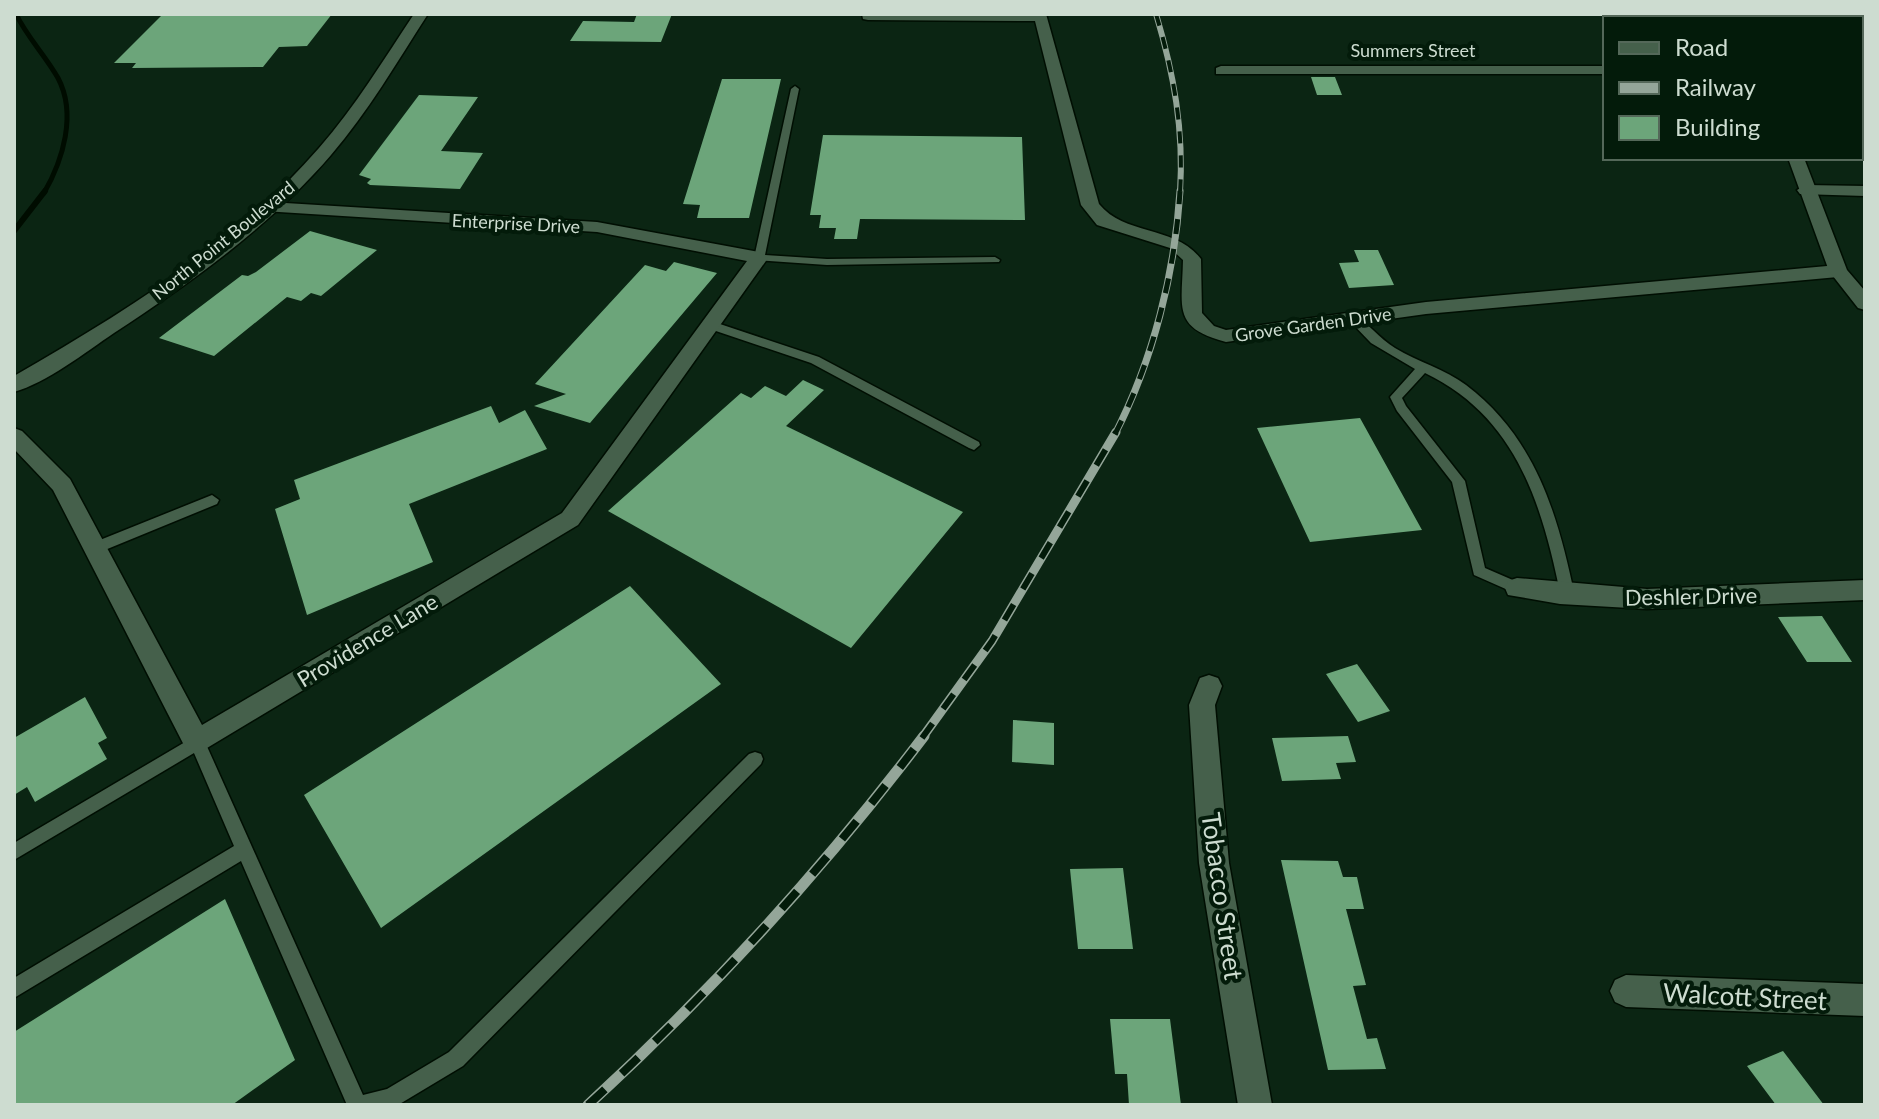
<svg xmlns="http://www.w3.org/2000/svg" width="1879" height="1119" font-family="Lato,sans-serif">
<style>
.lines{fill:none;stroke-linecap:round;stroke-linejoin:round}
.stream-far1{stroke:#000c00;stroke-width:5}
.stream{stroke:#000c00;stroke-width:6}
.building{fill:#6ca57a}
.service-casing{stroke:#000e02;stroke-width:3}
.minor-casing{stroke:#000e02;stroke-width:3}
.secondary-casing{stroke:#000e02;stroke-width:3}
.service{fill:#45604b;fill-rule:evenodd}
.minor{fill:#45604b;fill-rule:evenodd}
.secondary{fill:#45604b;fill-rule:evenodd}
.rail-far3-casing{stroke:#94a699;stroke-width:6}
.rail-far2-casing{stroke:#94a699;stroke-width:7}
.rail-far1-casing{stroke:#94a699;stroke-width:9}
.rail-casing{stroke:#94a699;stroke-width:11}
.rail-far3{stroke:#031b0a;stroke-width:4;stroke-dasharray:12;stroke-linecap:butt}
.rail-far2{stroke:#031b0a;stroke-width:5;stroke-dasharray:15;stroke-linecap:butt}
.rail-far1{stroke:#031b0a;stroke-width:6;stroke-dasharray:18;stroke-linecap:butt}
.rail{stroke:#031b0a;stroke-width:8;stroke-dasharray:23;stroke-linecap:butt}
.labels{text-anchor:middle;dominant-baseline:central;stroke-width:8;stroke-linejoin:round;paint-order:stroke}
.far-street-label{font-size:18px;fill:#cddcd0;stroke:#031b0a}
.street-label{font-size:22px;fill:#cddcd0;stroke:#031b0a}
.near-street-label{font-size:26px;fill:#cddcd0;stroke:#031b0a}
</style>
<rect width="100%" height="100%" fill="#0b2513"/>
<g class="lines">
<!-- stream-far1 -->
<path class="stream-far1" d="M16,14C27,37 45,55 58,78C77,114 63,160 44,193"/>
<!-- stream -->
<path class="stream" d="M14,231L45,191"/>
</g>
<!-- building -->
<path class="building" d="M163,14H332L307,46L279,47L263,67L132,68L136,63H114Z
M637,14H672L661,42L570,41L583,21L634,22Z
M1311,77H1335L1342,95H1317Z
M722,79H781L749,218H697L700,205L683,204Z
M419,95L478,97L441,151L483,153L460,189L370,185L367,183L371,179L359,175Z
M823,135L1022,137L1025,220L860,219L857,239H834L836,228H819L821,215H810Z
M310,231L377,250L321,296L311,293L301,301L287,297L214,356L159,338L242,275L248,276L256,272Z
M1354,250H1378L1394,285L1349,288L1339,263L1359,262Z
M674,262L717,273L590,423L534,406L566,394L535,384L645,265L666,271Z
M803,380L824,390L786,426L963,512L851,648L608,511L741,393L751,398L765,386L786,396Z
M491,406L499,423L525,410L547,449L409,504L433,562L307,615L275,509L300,499L294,480Z
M1360,418L1422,530L1310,542L1257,428Z
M630,586L721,684L381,928L304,795Z
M1822,616L1852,662H1807L1778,617Z
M1357,664L1390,711L1358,722L1326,674Z
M85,697L107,738L98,743L107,759L35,802L27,787L14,795V738Z
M1013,720L1054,723V765L1012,762Z
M1348,736L1356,762L1336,763L1341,779L1282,781L1272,738Z
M1281,860L1338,861L1343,877H1357L1364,909H1346L1366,985L1353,986L1367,1039L1377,1038L1386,1069L1328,1070Z
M1123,868L1133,949H1078L1070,869Z
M225,899L295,1060L232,1105H14V1032Z
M1110,1019H1170L1181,1105H1129L1127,1074H1115Z
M1783,1051L1824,1105H1776L1747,1066Z"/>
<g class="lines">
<!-- service casing -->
<g class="service-casing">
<path id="service" d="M795,86L799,89L765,255L827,259L995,257L1000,260L999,262L827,265L755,260L754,258L791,89Z
M1353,314C1366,321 1380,339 1395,348C1418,362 1445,369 1466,385C1536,438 1558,515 1575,597L1573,601H1563L1561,597C1542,505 1517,417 1425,373L1402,398L1406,406L1465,481L1485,568L1522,584L1524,588L1522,592L1517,594L1474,575L1452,482L1397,411L1390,397L1415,369L1371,343L1347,318Z
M711,321L819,357L979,442L980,445L974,450L969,448L811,363L707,328L705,325Z
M212,495L219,500L217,504L100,552H90L88,548L90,544Z
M197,735L203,737L205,742L363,1095L387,1089L449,1052L749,754L755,752L761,754L763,759L761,764L463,1066L398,1105H347L241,861L14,998V978L234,846L194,753L14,860V843Z"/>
</g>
<!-- minor casing -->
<g class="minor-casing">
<path id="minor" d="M862,14H1046L1099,204C1125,236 1175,225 1201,259L1202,313L1214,326L1226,330L1426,302L1838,265L1847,271L1838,277L1426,314L1226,342C1172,328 1182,308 1183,260L1170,248L1097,225L1081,205L1035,21L868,20L863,19Z
M1861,63H1865V71H1861Z
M1221,66H1605V74H1216V68Z
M1806,185L1865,186V196L1800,194L1797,190Z
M269,202L597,222L759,252L768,258L578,525L197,754L187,751L53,490L14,449V428L22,431L70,479L202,725L562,513L747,261L597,232L263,211L260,207L263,203Z
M1517,578L1647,589L1865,580V600L1647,609L1560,604L1508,595L1505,588L1508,581Z
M1209,675L1218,678L1222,686L1215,705L1229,863L1272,1105H1238L1199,863L1189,705L1200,678Z
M1626,975L1865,984V1016L1626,1007L1615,1002L1610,991L1615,980Z"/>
</g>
<!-- secondary casing -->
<g class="secondary-casing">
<path id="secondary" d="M414,14H428C397,62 368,112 331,155C270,226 192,282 114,333C86,352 46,383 14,392V376C123,313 236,244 319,148C355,107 384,59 414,14Z
M1709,14H1723L1726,18H1712Z
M1788,158H1804L1847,270L1865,291V310L1858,308L1829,271Z"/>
</g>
<!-- service -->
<use href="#service" class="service"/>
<!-- minor -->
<use href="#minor" class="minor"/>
<!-- secondary -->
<use href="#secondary" class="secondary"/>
<!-- rail-far3 casing -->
<g class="rail-far3-casing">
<path id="rail-far3" d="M1156,14C1174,74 1184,130 1180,193"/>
</g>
<!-- rail-far2 casing -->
<g class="rail-far2-casing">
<path id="rail-far2" d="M1115,434C1153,360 1175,273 1180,191"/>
</g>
<!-- rail-far1 casing -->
<g class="rail-far1-casing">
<path id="rail-far1" d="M922,738L992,641L1116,432"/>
</g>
<!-- rail casing -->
<g class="rail-casing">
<path id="rail" d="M588,1105C710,993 824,868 924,736"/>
</g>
<!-- rail-far3 -->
<use href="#rail-far3" class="rail-far3"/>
<!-- rail-far2 -->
<use href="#rail-far2" class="rail-far2"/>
<!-- rail-far1 -->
<use href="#rail-far1" class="rail-far1"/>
<!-- rail -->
<use href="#rail" class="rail"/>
</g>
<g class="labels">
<!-- far-street labels -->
<g class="far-street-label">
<text x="1413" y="50">Summers Street</text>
<text transform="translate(516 223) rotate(3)">Enterprise Drive</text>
<text transform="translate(223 240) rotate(-39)">North Point Boulevard</text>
<text transform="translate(1313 324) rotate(-8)">Grove Garden Drive</text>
</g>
<!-- street labels -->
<g class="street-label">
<text transform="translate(1691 596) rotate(-1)">Deshler Drive</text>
<text transform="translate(367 640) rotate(-31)">Providence Lane</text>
</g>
<!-- near-street labels -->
<g class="near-street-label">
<text transform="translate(1223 896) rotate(82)">Tobacco Street</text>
<text transform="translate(1745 996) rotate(3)">Walcott Street</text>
</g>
</g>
<!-- border -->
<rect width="1879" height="1119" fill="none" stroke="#cddcd0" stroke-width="32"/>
<!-- legend -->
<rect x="1603" y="16" width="260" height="144" fill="#031b0a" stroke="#546859" stroke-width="2"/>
<rect x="1619" y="42" width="40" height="12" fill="#45604b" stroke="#546859" stroke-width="2"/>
<text x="1675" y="56" font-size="24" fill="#cddcd0">Road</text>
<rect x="1619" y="82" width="40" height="12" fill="#94a699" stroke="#546859" stroke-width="2"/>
<text x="1675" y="96" font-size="24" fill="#cddcd0">Railway</text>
<rect x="1619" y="116" width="40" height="24" fill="#6ca57a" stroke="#546859" stroke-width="2"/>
<text x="1675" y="136" font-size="24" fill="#cddcd0">Building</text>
</svg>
